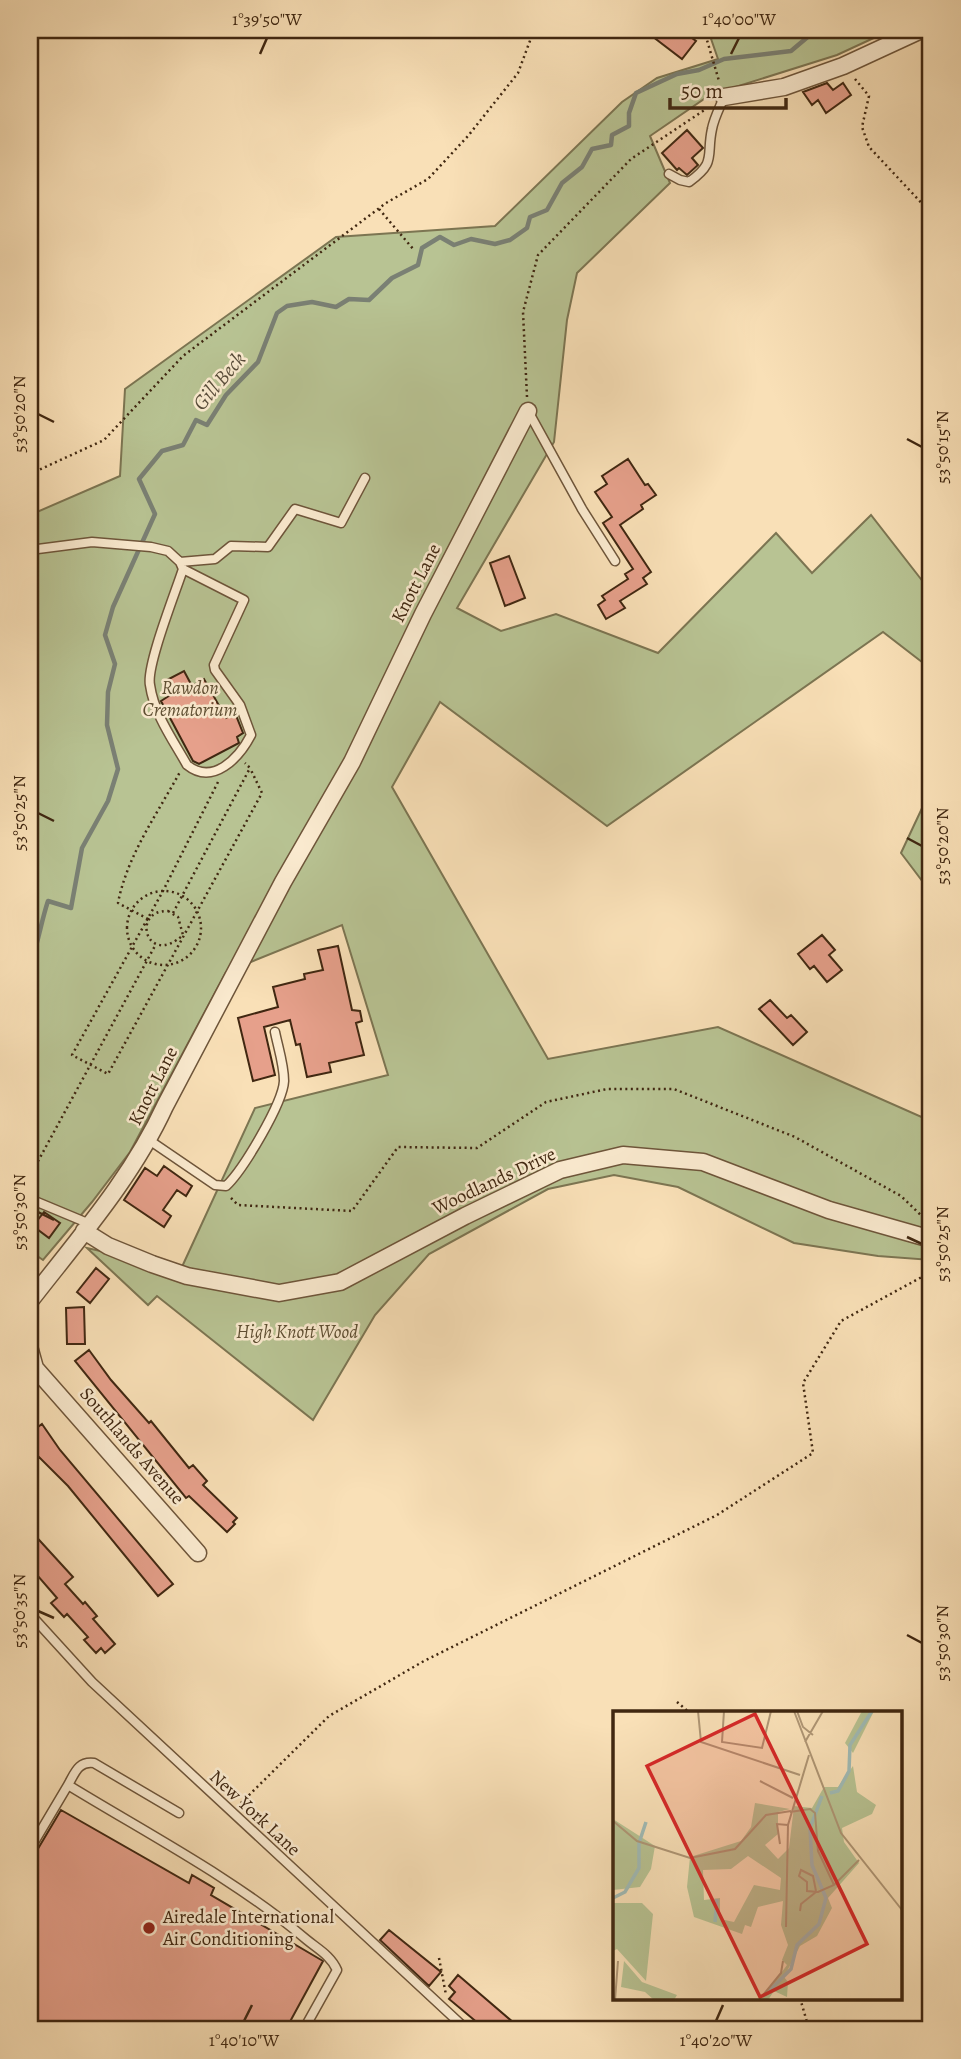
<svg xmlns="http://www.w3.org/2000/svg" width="961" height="2059" font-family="Alegreya,serif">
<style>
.green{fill:#b8c393;stroke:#7c7552;stroke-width:2}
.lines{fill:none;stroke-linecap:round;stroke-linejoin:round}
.stream{stroke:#7a8074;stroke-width:4.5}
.building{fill:#e6a08b;stroke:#402711;stroke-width:2}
.lane-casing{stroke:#6e553a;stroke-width:11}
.street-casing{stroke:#6e553a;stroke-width:19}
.path{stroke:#402711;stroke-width:2.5;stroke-dasharray:2 3.5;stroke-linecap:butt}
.lane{stroke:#fbebd0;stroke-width:8}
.street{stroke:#fbebd0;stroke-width:16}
.ticks{fill:none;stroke:#402711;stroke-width:2.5}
.poi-dot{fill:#8f2418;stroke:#fbebd0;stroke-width:2.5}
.labels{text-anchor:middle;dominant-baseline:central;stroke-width:5;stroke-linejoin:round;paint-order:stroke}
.street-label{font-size:19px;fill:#402711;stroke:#fbebd0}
.park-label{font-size:19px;font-style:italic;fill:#5e4e32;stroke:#fbebd0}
.poi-label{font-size:19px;fill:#402711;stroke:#fbebd0;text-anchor:start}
.water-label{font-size:21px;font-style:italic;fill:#584c3a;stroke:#fbebd0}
.inset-river{fill:none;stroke:#a0bbb6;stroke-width:3.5}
.inset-road{fill:none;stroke:#af9675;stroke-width:2}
.view{fill:#d62828;fill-opacity:0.15;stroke:#d62828;stroke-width:3.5}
.inset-edge{fill:none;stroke:#402711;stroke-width:3.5}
.neatline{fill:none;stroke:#402711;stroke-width:2.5}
.ticks-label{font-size:18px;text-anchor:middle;fill:#402711}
</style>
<rect width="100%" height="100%" fill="#f9e0b7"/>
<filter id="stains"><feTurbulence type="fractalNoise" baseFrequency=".00286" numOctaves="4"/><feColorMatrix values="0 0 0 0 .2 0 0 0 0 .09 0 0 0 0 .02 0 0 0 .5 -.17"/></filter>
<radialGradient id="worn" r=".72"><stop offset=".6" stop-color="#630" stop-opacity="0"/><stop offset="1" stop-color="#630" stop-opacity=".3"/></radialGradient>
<!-- green -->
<path class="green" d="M708,30H891L837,55L710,95L650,136L670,183L577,273L567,320L554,442L457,608L501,631L556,614L658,653L776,533L812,573L871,515L931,592V669L883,632L607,826L440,702L392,787L548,1059L718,1027L926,1119L931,1112V1260L878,1256L794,1243L678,1187L614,1175L548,1189L429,1254L375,1315L313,1420L157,1296L148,1305L87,1248L181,1269L255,1108L388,1075L342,925L226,972L130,1152L92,1202L43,1260L30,1251V515L120,476L125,389L336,237L495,226L622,102L657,78L718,59Z
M931,789V888L929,890L901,853Z"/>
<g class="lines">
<!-- stream -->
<path class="stream" d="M927,859L931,839
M30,965C38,944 41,922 48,901L71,908L82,848L108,801L118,769L107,725L108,692L115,664L105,635L113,607L155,514L139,479L162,451L183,445L196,420L207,425L226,395L258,362L277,313L287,306L312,302L336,307L349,299L369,300L392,278L418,265L422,248L440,237L454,245L471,239L495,244L510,240L527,228L530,217L547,210L562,183L582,167L592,149L611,145L612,135L629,126V113L636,93L677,74L699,70L724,59L791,51L816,30"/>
</g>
<!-- building -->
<path class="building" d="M644,30H681L696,41L682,59Z
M827,83L833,90L843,83L851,95L826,113L818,100L812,105L803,92Z
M687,130L703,148L692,158L698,165L687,175L679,168L677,170L662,153Z
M628,459L645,485L648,484L656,495L641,505L643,509L620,525L651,572L643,578L647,584L620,601L625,608L606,619L598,605L605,600L602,596L628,579L625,574L633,569L603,523L612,517L595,492L607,484L602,476Z
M509,556L525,598L505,606L490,563Z
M184,671L192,686L204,679L226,718L235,713L243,733L237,737L239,743L199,764L193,761L161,701L172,694L165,681Z
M822,935L835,950L829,955L842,970L827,982L814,966L810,969L798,954Z
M338,946L352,1010L360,1011L362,1021L356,1023L364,1055L329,1063L331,1072L307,1077L300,1044L296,1045L290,1020L264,1027L275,1075L253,1081L238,1018L278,1007L273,987L305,979L304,974L323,970L318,950Z
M770,1000L787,1018L791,1015L807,1032L793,1045L759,1009Z
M164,1166L192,1186L186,1196L177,1190L163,1210L171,1216L164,1227L124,1200L145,1168L157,1176Z
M44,1212L60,1223L49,1238L33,1226Z
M96,1268L109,1279L90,1303L77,1292Z
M84,1307L85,1344H67L66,1308Z
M89,1350L111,1380L149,1423L151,1421L189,1468L193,1465L207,1481L203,1485L237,1518L233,1522L235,1524L227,1532L189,1496L186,1498L75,1361Z
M42,1424L60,1450L173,1584L158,1596L68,1486L39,1457L35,1460L30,1453V1433Z
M30,1530L73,1577L65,1584L83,1604L85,1602L97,1616L93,1619L115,1644L105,1653L101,1648L96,1653L84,1640L88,1637L67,1614L64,1617L51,1603L57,1598L30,1567Z
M61,1810L189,1883L192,1875L214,1888L211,1895L323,1961L286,2029H30V1857L36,1852Z
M389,1930L441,1972L429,1986L380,1940Z
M458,1975L521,2029H485L449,1999L455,1992L449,1986Z"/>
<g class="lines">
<!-- lane casing -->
<g class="lane-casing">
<path id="lane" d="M669,174L680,180L689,182C717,162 706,156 712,129C714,118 720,107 724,97
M528,411L582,509L615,561
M30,550L92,542L151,547L168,551L180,562L183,569L244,600L214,665L215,670L240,705L251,735C239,758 213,786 187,765C173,740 154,714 150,685C146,666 176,591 183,569
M180,562L215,559L231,546L268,547L295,509L341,523L365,478
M30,728L31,550
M149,1140L215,1185L226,1186C243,1170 283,1103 284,1081C284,1065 278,1047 275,1032
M30,1199L90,1224
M30,1614L92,1682L466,2029
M68,1785C75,1773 78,1761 94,1763L179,1813
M30,1849L68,1785C148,1834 235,1879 307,1940C318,1949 331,1956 337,1970L304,2029"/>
</g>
<!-- street casing -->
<g class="street-casing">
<path id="street" d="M724,97L784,87L843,66L921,30
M84,1231L108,1246L152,1264L187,1276L279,1293L340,1282L465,1216L560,1170L623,1155L703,1162L829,1210L931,1239
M30,1301C78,1239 132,1178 165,1106L283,882L352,762L423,614L528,411
M30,1350L35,1368L198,1553"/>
</g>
<!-- path -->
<path class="path" d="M704,30L719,81
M855,79L869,96L862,127L869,147L931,213
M379,209L414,250
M527,397L523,312L538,255L631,159L706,109
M30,474L104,440L183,356L386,203L428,179L468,136L518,73L534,30
M218,782L163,891L72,1055L108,1074L262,793L250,768
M127 928a37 37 0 1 1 74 0a37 37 0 1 1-74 0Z
M168,911L178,917L183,935C147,968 130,910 168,911Z
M173,913L250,768L245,763
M148,919L118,903C127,856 157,814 180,772
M30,1176L156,944
M231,1198L238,1205L352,1211L398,1147L477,1148L546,1102L607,1089H674L795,1137L901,1196L926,1220
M677,1702L690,1713
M241,1803L329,1716L424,1661L717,1515L813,1453L803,1383L841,1321L931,1272
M439,1958L446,1995
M800,1998L809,2029"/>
<!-- lane -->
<use href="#lane" class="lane"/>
<!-- street -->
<use href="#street" class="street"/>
</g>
<!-- ticks -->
<path class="ticks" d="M260,54L267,38M731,54L739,38M38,414L54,422M907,439L922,447M38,813L54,821M907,838L922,846M38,1212L54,1220M907,1237L922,1244M38,1611L54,1618M907,1635L922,1643M244,2021L252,2005M716,2021L723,2005"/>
<!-- markers -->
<circle class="poi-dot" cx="149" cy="1928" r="7"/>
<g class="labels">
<!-- street labels -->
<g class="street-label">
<text transform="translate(416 583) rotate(-63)">Knott Lane</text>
<text transform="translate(153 1086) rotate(-63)">Knott Lane</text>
<text transform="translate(494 1181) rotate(-25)">Woodlands Drive</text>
<text transform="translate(132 1446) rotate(49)">Southlands Avenue</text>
<text transform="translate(255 1813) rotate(43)">New York Lane</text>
</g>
<!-- park labels -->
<g class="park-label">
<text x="190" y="688">Rawdon<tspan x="190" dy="22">Crematorium</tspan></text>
<text x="297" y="1332">High Knott Wood</text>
</g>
<!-- poi labels -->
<g class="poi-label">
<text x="163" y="1917">Airedale International<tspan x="163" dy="22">Air Conditioning</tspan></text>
</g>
<!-- water labels -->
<g class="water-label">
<text transform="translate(219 381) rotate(-50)">Gill Beck</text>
</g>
</g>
<!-- overview -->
<g transform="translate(613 1711)">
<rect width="289" height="289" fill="#f9e0b7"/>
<path d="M249,0H261L240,42L232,32ZM240,55L244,81L263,94L259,103L229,117L231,131L246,152L215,187L219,197L204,225L187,235L171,266L175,271L174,286L161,280L155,289H148L174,254L169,249L175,234L168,214L170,190L145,196L138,216L132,214L129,223L81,206L74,176L77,146L128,130L138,116L142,92L177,98L165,101V123L152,134L165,148L176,137L181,95L199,97L211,76H225ZM135,145L168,167L167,179L141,174L121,211L107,208V187L91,189L90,159L118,158ZM0,108L42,135L38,158L27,176L0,179ZM0,192H29L40,203L33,270L4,238L0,240ZM11,250L29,271L64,284L61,289H41L32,281L8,276Z" fill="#b8c393" fill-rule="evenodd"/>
<path class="inset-river" d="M217,82L225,80L236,60L237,34L259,0M0,187L12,181L26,157V132L33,111M102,211L104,188M156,280L178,258L184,234L206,213L213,187L199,154L197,117L209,85"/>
<path class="inset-road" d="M85,0L88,31L187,64M111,0L109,31L149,37L158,0M181,0L228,122L289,199M184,0L190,16L200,24M192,31L210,0M147,70L180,87M177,101L197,98L202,102L205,140L221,174M0,110L24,130L77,147L122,138L153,104L178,100M167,133L164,113L175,114M203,180L200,165L188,159L186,165L194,171V180L205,181L221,174L246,149M187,200L188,193L203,181M173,216L175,114L196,44M2,289L5,250M146,289L168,262L170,250"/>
<path class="view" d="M142,3L254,233L147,286L34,55Z"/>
<rect width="289" height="289" class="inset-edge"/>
</g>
<!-- margin -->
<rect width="961" height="2059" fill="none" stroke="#f9e0b7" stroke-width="77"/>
<!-- scale -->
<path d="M670 98v10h116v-10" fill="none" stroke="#402711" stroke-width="3.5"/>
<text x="681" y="98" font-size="21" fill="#402711" stroke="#fbebd0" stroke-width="5" paint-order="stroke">50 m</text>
<rect x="38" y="38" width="884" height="1983" class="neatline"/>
<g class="ticks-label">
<text x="267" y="25">1°39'50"W</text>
<text x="739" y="25">1°40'00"W</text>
<text transform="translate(19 414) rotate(-90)" y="6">53°50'20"N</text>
<text transform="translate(942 447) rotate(-90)" y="6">53°50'15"N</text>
<text transform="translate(19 813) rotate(-90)" y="6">53°50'25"N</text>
<text transform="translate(942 846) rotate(-90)" y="6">53°50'20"N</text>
<text transform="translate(19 1212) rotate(-90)" y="6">53°50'30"N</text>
<text transform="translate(942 1244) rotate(-90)" y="6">53°50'25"N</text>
<text transform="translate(19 1611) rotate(-90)" y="6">53°50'35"N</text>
<text transform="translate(942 1643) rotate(-90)" y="6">53°50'30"N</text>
<text x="244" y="2046">1°40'10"W</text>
<text x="716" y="2046">1°40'20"W</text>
</g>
<rect width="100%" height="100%" filter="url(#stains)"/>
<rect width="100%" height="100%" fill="url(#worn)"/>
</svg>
